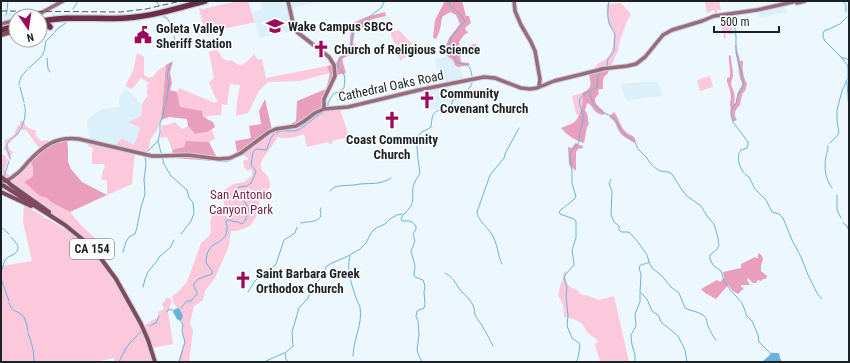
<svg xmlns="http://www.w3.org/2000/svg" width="850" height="363" font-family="'Roboto Condensed',sans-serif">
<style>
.built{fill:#dcf0fc}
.green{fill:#fcc8db}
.forest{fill:#e99ebb}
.water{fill:#68b3dc}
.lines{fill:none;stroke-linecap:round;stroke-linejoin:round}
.stream{stroke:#68b3dc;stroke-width:1}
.secondary-casing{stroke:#cbd5db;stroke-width:5.5}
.primary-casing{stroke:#cbd5db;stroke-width:6}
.highway-casing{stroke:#cbd5db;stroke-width:8}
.secondary{stroke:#9a6b7d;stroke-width:3.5}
.primary{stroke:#824a61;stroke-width:4}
.highway{stroke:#6d2e4a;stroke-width:5.5}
.rail{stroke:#51585d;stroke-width:1;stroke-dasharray:6 3;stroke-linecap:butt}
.primary-bridge-casing{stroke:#cbd5db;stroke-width:6;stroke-linecap:butt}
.primary-bridge{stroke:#824a61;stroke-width:4}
.labels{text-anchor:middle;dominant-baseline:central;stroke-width:3;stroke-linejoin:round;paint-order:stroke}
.shield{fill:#fff;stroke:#5f6466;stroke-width:1}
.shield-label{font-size:12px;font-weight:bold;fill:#1b2125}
.poi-label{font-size:13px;font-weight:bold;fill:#1b2125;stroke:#fff;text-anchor:start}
.street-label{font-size:13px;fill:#1b2125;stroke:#fff}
.park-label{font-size:13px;fill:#721d47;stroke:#fff}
</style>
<rect width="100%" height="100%" fill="#edf7fe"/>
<!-- built -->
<path class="built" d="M260,1H321L293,8L294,13L290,14L294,31L259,38L253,11L262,10Z
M784,7L787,12L759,18L758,13Z
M1,14H33L29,16H16V19L1,22Z
M448,56L453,60L458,67H461L464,80L440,85L435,59Z
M641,82H658L663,96L636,99L627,101L623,93L621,84Z
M448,85L452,100L449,109L446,110L439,108L425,111L421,91Z
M125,88L142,104L143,111L140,117L128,122L139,127L140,130L134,145L115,146L90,140L87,125L88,119L102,109L119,107V99Z"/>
<!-- green -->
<path class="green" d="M240,1H248L255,22L205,33L199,8L203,9L224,4Z
M707,1H719L721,10H717L718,14H715L714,10L707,13L705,2Z
M621,3L631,14L627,21L620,41L618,51L611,66L595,68C599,60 602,63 607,58C614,52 613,41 614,32L608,24L606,4Z
M731,19L733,34H728V33L725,34L726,38L724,39L721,24L726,23L727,30L726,20Z
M399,30L412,44L410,47V54L400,61C399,56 398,51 397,47C394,42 391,38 391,32Z
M216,50L218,51L222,58L228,61L231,60L241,66L250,59L254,54L258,60L262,59L266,78L327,66L330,73L300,81L268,82L259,91L248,113L236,116L237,102L240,85L230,84L227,105L222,104L221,115L206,116V119L203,117L201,111L180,107L177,92L179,88L215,103L218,101L214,95L209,82L214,78L209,52Z
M137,53L144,57V75L149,78L154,76L157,71L166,65L161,120L157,130L151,138L149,146L148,156L135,154L132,184L107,195V180H101L103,170L105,167L104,164H92V154L93,148L88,146L90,140L115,146L122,138L134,145L140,129L139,127L128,122C139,117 143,118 142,104L148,95L146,93L148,88L146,87L149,83L141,78L132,89L125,86L133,71Z
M710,76L713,87L700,91L697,80Z
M582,93L583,96L581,114L579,115L576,114L572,96Z
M340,109L349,137L332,141V144H329L328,142L307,147L304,134C296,137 286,140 278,137L262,160C257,173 267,171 269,180C270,182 270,185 270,187L260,199L256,217L250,226L237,231H231L229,246L215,278L205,291L203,300L194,306L190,323L193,331L189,362H178L184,343L183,334V328L181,315V312L174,304L172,296L178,292L187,282L201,243L209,236L211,232L210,222L213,212L217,209L225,207L222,196L223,191L233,184L244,182L252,176V171L250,169L248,171L244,167V164H243L244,160H248V158L240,153L262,136L311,117L322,111Z
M20,121H24C25,128 31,129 37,131L35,133L36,136L41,141L48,140L49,142L39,148L26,130H20L19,134L7,145L13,153L10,156L12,157L10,159L6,154L7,152L3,149L5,145V140C11,139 17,132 17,126L20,125Z
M175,122L182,129L188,126L195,134L207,132L212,129L215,139L209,142L187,141L185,147L172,150L167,137L160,138L162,125H168Z
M2,155H5L8,160L5,169L6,173L15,178L31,162L33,167V176L24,182L40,196L47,198L51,202L70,212L81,225L96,239L110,256L103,263C96,256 89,247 82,240C58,219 29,207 1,193V158Z
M24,205L73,234L100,261L128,303L149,346L153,362H114V358L95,362H1V266L32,261L23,222Z
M566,270L565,276L568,285L572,288L576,289L582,295L589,296L599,300L614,296L629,362H600L595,345L596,343L598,342C596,337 592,337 588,333C586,331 585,327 583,325C579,320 570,318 564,317L563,305L558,295L561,282L563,281V274Z
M166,298H171L172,302L168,311L173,344L152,348L145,325L158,317V312L164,309L162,305Z"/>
<!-- forest -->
<path class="forest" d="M445,1H462L466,16H469L471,23L465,28L466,31L469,32L464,35L459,42L460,48L476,44L477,50L476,54H463L460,55L461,62L469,63L470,65L458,67L455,65L453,60L447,56L444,51L449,38L460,24L456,15L450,12L442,17C441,25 440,32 436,39L433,38L435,20Z
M385,12L386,16L373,19L367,22L368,27L366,30L363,28L355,31L353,44L356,46L354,53L342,59L346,73L333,76L327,94L322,101L323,108L310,115L302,123L289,128L287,126L296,121L297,101L326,89L330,74L327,66L332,65L337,62L339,57L349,50L351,30L353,23L366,17Z
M735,45H736L740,61H743C742,69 743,77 747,84L745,91L742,94L740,105C735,110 733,114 737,120L732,122L730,104L731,97L730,90L727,82V78L730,77C731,70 728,62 729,55L731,56C731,63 733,68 733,75C733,78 731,81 731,84C732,89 732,86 733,90C735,94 735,99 734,103L735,104L736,103L738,92L742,86V83L740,79Z
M173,61L170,72L172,83L170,90L177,92L180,107L202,111L203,117L213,122L215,127L207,132L195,134L188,126L187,119L169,117L161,120L166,65Z
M609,70C608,74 607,74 604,77C602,81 603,85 603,89H600L598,90L599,94C589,102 600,106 605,113L603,115C600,114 597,114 595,111C592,108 592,105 587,103L585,110C589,116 587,118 589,124L587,127L584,143C574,140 567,135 561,128C565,126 570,125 573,123C581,118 584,101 582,93C593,88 591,85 589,74Z
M265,99L272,130L241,153L243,155L227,162L174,158L172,150L184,147L186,141L209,142L216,156C224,157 231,158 237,152L235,141L251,138L249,126L261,124L259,111Z
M614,112C619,118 620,127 626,132C631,137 635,134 636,143C632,142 626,138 622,135C616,129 617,121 609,117Z
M67,140L68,149V162L71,169L82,182L107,195L70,212L51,202L47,198L40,196L24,182L33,176V167L31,162C43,149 49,143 67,140Z
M575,143L583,146V148L578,149L576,152V171L569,165L568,147L572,148Z
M759,253L762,256L763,259L761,265V271L767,276L766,279H763L761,281L758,280L756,283H753L748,278L747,280L750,285H741V287L744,288L738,294L733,291L728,285L716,299L705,293L701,289L717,280L720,282L724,278L723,272L741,268V264L755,257L756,258H758V255Z"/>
<!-- water -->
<path class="water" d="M178,308C181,311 184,315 182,319L180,321L177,319L173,312L175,309Z
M772,353H779L780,358L782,362H762Z"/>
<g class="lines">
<!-- stream -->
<path class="stream" d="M154,1L158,3L159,6
M449,1L450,6L461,15L465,21L452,36L448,48L450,52L458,63C469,65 470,65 472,76
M843,1L846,5V12
M73,9L78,1
M7,11L8,1
M6,15L7,12
M163,17H165L167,18L172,27L173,32
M55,32L57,29L66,23
M174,36L176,47
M841,57L849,60
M47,58L48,69L50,72
M607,66L608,59L614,51L615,35C614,30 610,27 609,22C607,16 608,8 609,1
M29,68L41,57L44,52L46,41L54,33
M847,82L849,110
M19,85C19,79 23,74 27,70
M20,87L24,102
M590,92C591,103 596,109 606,114C609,115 612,116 614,118C619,123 619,130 624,134C629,138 633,138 636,144
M328,107V103L333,94L340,91L344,88C345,77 346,74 338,67C337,57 346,56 351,50L352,38L354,27L365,22L369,17L381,8L384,2L387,1
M733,121L731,115V111L736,103L738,94L744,83L736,53V36L733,16
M733,122L748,142V145L747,148L741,150L740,152
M276,133C284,128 290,133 298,130C302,128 309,122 313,119C317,115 322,114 326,110
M14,137C20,132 25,122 25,114C26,111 25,107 24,104
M158,141L164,164L171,176L187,190L189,198L192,201L193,203L194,213L191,221L181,234
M830,143L836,137L839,133L837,120V110L842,91L848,78V68L847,64L839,55L825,41L823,37V34L824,31L829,29L840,24L847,17
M636,145C638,151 643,153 647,158C649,161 650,164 653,166
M828,146C828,150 827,152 826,156C824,167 825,179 832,188
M148,151L158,141L160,133V123L163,116L164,109L166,103L169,83L167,75L171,63
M739,153C737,160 740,168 744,173
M10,159C9,149 2,147 12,138
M654,167L660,171L668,172L672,174L682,190L687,196L701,206L707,216L714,224L718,238L719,245L717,249L710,255V259L713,265L721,271L724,281L732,292L736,296L742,303L747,316L752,321L758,335L759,342L771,354L772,353
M745,174L749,177L755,189L766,200L772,212L779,214L783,218L792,240L801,257L808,275L817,293L822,299
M4,177L9,161
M611,179L609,184L612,191L611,215L614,222L619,226V230L621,232H628L630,233L638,242L647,255L649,262C646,265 641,263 639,267L641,275L640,292L647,299L652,311L659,316L661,322L678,336L685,350L687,362
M330,191C336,184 345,186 354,185C356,185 358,184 360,184C371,183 381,185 391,178
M837,195V202
M837,203V210L841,218
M301,223C308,221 325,223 320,210L321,208
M843,223L847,226L849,231
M1,227L9,234
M123,252L126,242L129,237L135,234L137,227L141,207L145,194L144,180L146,164L145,157
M350,256C346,270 352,285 356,298C357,301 359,304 360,307C363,324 353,340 353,356
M649,262L652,268L662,276L671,287L679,293L685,308C690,311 697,311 703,315C708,318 706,322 708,326C710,330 713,337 716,340
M502,264C497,254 498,243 491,233C487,227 477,219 477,212L490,175L504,158L506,152L519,128
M267,270L271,269L276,264L284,240L295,233L297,227
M1,272C3,268 3,264 5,260C8,255 19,255 18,247C18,245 13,239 11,237
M445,273C454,278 455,283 461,291C466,295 470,300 473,305C475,309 474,314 476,317C483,326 488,336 493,346
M1,279L9,301
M143,287L145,279L148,272L157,261L160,256L170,248L174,240
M248,292L252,286L254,282L260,276
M9,303C12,312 16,310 22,315C26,318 27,326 28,331
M181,308L187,301H191L197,294C197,290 193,288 194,284L198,279L212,274V271L206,263C206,238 225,247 227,230C228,227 226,224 226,221L228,220C233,222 238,221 242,224L245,221L249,209L244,201L237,197L236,190L239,187L247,186L251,183L256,172L255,170L251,165L253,152L256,149L265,150L267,149L271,138L274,134
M166,312L170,309L174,311
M150,326L153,324L156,323L159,316
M28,333C32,344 34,350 34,362
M119,362C123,353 127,345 134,339C137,336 138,334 141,332
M179,362L185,342L182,331L183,325L180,319
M264,362L284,353
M288,362L286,359L285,353L293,346L292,332L299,308L308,298L313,286L321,278L326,267L330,264L348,256L360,249L366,243L371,233L376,228L385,224L390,219L397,215L402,214
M422,362L419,356L417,350L419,335L418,321L416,316L417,311L424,308L425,305L424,292L425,286L423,280L415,277L414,276L415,266L411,251L415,241L413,234L416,229V226C412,220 408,221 402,221L401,219C403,213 408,211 411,206C414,200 412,194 413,187C414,181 418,178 420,173C419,164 414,141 420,134C422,131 427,130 431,127C432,120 431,110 442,110L446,112L451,111L452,102L453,100L462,98L467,92L472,83
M576,362L578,358L580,346L579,343L572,338L567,326L568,316L566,296L567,287L564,279L565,275L574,265V263L572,250L576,238V221L574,219L560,214L559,212C564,206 571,203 576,197L572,183V172L570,155L571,152L579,142C578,132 584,125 583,115C582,109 577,102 581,97C584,93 593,90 597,87L598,77L601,71
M635,362V355L632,345L631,335L636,326L635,314L640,302V293"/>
<!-- secondary casing -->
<g class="secondary-casing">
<path id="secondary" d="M288,1L293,23L297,32L329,57L334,65L335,76L324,99V109
M514,1L515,11L521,25L531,42L535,51L540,79L539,87
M797,3L805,1
M33,16L41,13L63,1
M1,24L16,20
M601,69L627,66L636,64L645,57L663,35L672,30L702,21L714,16L757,10L797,1
M1,183C6,181 11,179 15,175C20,172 24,167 28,162C43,146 56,136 79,139L152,156H160L188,155L219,159L230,158L241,153L269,132L276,129L296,126L303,122L315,113L324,109L348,107L419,90L484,77L495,78L521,88L530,89L537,88L554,81L603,69"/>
</g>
<!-- primary casing -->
<g class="primary-casing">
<path id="primary" d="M40,27H50
M1,35L16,31
M1,177L8,182L11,185L49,212
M4,186L65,225L81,238L99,256L116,279L141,324L148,340L155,362
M1,192L31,206"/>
</g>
<!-- highway casing -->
<g class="highway-casing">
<path id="highway" d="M40,22C68,15 98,20 126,18C153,16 179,8 205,1
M40,23H46L50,27
M1,30L16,26"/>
</g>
<!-- secondary -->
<use href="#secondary" class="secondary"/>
<!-- primary -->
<use href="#primary" class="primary"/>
<!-- highway -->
<use href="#highway" class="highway"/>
<!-- rail -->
<path class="rail" d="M1,11L121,12L146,9L181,1"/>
<!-- primary-bridge casing -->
<g class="primary-bridge-casing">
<path id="primary-bridge" d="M1,185L4,186"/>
</g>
<!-- primary-bridge -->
<use href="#primary-bridge" class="primary-bridge"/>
</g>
<!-- icons -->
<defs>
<g id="university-bare" transform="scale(1.38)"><path d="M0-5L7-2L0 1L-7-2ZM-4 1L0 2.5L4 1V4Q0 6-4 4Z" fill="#9a0b5c" stroke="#fff" stroke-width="2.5" paint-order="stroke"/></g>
<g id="civic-bare" transform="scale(1.38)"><path d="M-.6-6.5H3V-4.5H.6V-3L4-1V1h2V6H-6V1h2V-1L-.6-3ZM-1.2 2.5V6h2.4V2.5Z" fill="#9a0b5c" stroke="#fff" stroke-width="2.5" paint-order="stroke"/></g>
<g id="church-bare" transform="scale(1.38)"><path d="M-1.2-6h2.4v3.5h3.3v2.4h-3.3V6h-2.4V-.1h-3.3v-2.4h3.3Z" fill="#9a0b5c" stroke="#fff" stroke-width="2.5" paint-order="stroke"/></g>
</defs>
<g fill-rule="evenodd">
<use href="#university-bare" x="275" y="26"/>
<use href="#civic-bare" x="143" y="35"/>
<use href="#church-bare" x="321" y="49"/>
<use href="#church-bare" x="427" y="100"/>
<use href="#church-bare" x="392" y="120"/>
<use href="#church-bare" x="243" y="280"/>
</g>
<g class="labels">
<!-- shield labels -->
<rect class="shield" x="70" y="239" width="44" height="20" rx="3"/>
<g class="shield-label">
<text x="92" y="249">CA 154</text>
</g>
<!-- poi labels -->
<g class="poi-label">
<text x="288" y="26">Wake Campus SBCC</text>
<text x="156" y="28">Goleta Valley<tspan x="156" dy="15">Sheriff Station</tspan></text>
<text x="334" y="49">Church of Religious Science</text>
<text x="440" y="93">Community<tspan x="440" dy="15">Covenant Church</tspan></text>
<text x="392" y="139" text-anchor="middle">Coast Community<tspan x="392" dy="15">Church</tspan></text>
<text x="256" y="273">Saint Barbara Greek<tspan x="256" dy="15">Orthodox Church</tspan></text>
</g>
<!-- street labels -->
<g class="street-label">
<text transform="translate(391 86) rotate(-12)">Cathedral Oaks Road</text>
</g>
<!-- park labels -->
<g class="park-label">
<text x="241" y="194">San Antonio<tspan x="241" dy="15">Canyon Park</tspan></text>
</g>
</g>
<!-- border -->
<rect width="850" height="363" fill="none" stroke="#1b2125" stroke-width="4"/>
<!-- north arrow -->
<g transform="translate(28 28) rotate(167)"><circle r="19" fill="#ffffff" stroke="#a4a6a8"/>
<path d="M0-3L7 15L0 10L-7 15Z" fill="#9a0b5c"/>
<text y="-6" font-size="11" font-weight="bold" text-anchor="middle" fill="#1b2125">N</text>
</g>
<!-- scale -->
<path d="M714 26v6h65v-6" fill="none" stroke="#1b2125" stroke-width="2"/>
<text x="720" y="26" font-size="12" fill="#1b2125" stroke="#ffffff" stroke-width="3" paint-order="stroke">500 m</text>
</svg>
